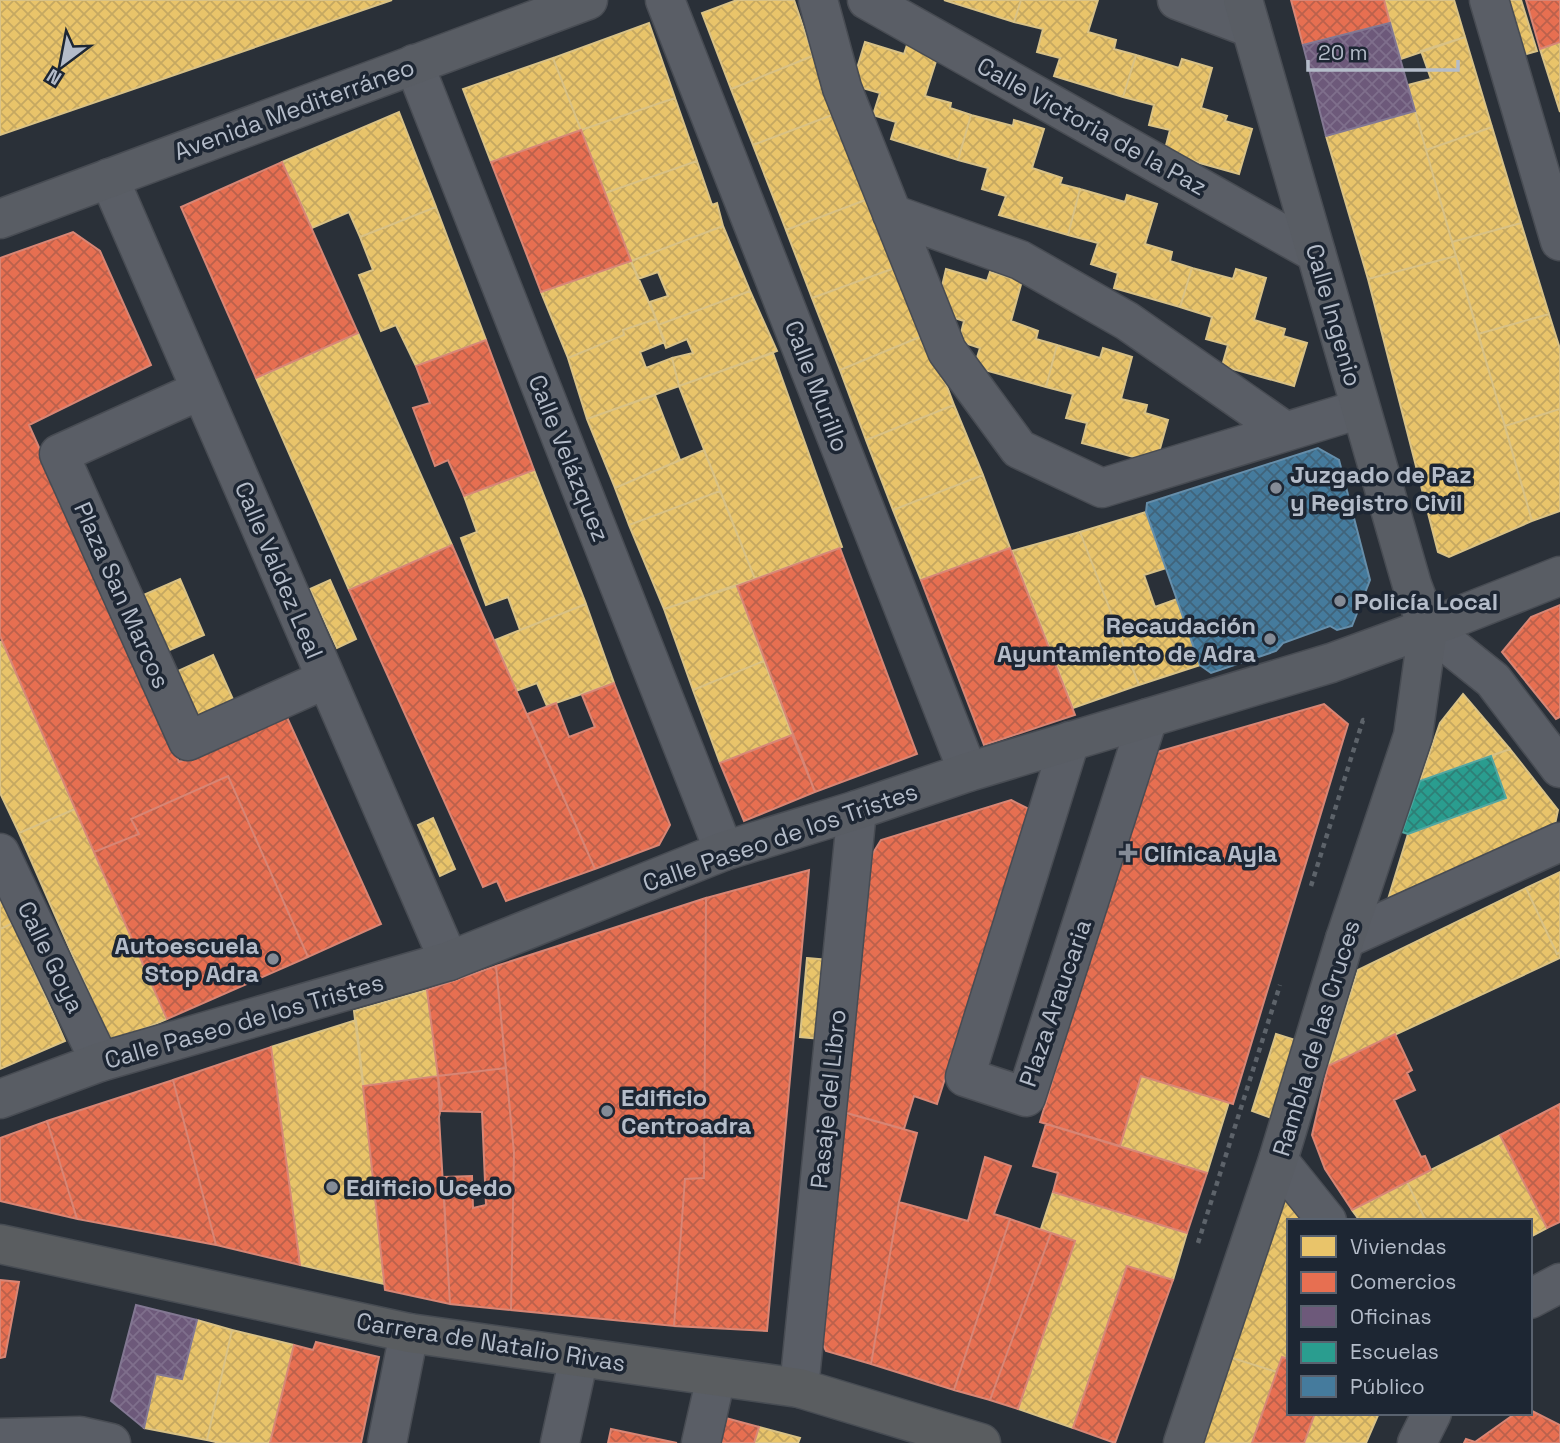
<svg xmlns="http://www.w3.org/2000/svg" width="1560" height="1443" font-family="'Space Grotesk',sans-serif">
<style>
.homes{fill:url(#homes-cross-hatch);stroke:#d9c286;stroke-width:2}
.shops{fill:url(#shops-cross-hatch);stroke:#d88675;stroke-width:2}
.offices{fill:url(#offices-cross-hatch);stroke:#827792;stroke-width:2}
.schools{fill:url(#schools-cross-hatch);stroke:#53a6a0;stroke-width:2}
.public{fill:url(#public-cross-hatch);stroke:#668eaa;stroke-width:2}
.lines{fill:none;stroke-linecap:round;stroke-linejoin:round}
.street-casing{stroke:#484c53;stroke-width:41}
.secondary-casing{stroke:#484c53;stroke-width:41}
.highway-casing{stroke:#474c53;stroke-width:41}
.path{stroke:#5d636a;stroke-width:4.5;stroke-dasharray:5 5;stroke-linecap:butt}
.street{stroke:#5a5e66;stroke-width:38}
.secondary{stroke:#595d64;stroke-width:38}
.highway{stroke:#5a5d60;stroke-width:38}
.poi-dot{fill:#848b96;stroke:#1d2633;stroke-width:2.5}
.labels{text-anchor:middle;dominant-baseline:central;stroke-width:7;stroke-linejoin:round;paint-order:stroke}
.street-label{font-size:24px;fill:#b4bcc9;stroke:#1d2633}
.poi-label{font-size:24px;font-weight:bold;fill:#b4bcc9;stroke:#1d2633;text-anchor:start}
</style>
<defs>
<pattern id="homes-cross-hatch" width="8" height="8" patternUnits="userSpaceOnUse" patternTransform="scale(1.75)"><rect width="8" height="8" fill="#e9c46a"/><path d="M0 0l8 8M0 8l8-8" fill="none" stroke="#c5a861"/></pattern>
<pattern id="shops-cross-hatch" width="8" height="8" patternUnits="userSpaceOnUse" patternTransform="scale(1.75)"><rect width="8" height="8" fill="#e76f51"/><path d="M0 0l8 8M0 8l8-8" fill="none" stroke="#bb614c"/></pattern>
<pattern id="offices-cross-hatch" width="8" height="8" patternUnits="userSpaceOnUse" patternTransform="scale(1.75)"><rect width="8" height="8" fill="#6d597a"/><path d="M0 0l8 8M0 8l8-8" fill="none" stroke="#7f6f8c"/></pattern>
<pattern id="schools-cross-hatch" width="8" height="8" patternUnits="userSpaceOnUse" patternTransform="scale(1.75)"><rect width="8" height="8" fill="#2a9d8f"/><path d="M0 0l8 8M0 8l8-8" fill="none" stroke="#2e7f76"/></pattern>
<pattern id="public-cross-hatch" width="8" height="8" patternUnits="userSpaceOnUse" patternTransform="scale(1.75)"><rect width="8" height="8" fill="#457b9d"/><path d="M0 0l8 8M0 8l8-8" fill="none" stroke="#40647b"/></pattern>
</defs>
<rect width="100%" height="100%" fill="#2a3038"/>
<!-- homes -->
<path class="homes" d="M0,0H392L0,135Z
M737,0H794L813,56L731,89L702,13Z
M944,0H1021L1014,22Z
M1021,0H1098L1088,32L1116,40L1114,49L1136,55L1123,97L1054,76L1060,58L1037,52L1043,29L1014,22Z
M1384,0H1454L1465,37L1401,59Z
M1502,0H1521L1537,51L1520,56Z
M649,23L675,98L581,130L553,58Z
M1465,37L1492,127L1426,150L1408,85L1431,79L1421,51Z
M865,42L904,54L907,45L938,55L925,96L951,103L950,108L971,115L958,160L891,139L896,122L873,115L880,93L852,85Z
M1560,42V112L1540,49Z
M817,54L840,112L753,145L731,89Z
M1136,55L1179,68L1182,59L1212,68L1201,108L1227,116L1225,121L1252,129L1239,174L1164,153L1170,130L1149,125L1154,105L1123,97Z
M553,58L581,130L491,162L463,89Z
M675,98L697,161L605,193L581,130Z
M1415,111L1456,256L1368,279L1326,136Z
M399,112L436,207L360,237L349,212L312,228L282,162Z
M840,112L876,196L786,230L753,145Z
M971,115L1013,126L1014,120L1044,129L1032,168L1062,178L1060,184L1080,189L1068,235L999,215L1006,196L982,189L988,168L958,160Z
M1492,127L1521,223L1452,242L1426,150Z
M697,161L712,205L717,203L723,226L631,261L605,193Z
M1080,189L1125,202L1127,195L1157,204L1145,244L1172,252L1170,261L1192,268L1180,307L1114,288L1118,273L1091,264L1098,243L1068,235Z
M876,196L903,265L812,298L786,230Z
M436,207L486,340L416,366L396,325L381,331L359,275L373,270L360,237Z
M1521,223L1549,314L1478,334L1452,242Z
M723,226L750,291L658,325L650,302L668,296L658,272L638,279L631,261Z
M1456,256L1532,521L1449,557L1438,552L1368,279Z
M631,261L656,319L623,330L624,335L568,358L541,292Z
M903,265L927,334L840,370L812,298Z
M1192,268L1233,279L1236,269L1266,278L1254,320L1285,329L1283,336L1307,343L1294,386L1222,366L1228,345L1206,339L1212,317L1180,307Z
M946,269L987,281L990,272L1022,281L1011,321L1038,331L1036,339L1057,345L1046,387L974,367L980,348L959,341L964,321L936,312Z
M750,291L777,351L679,386L672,358L693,353L687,339L666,348L658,325Z
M1549,314L1560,349V409L1505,426L1478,334Z
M656,319L665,342L640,352L646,368L672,358L679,386L587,419L568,358L624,335L623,330Z
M358,333L452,545L349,590L256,378Z
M927,334L954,405L866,440L840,370Z
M1057,345L1100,358L1103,348L1132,357L1121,399L1147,405L1145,413L1168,420L1156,463L1082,443L1087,423L1066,418L1073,394L1046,387Z
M773,353L842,547L755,579L679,386Z
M655,395L680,460L615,488L587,419Z
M954,405L983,475L893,510L866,440Z
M1560,409V511L1532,521L1505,426Z
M704,450L720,491L629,525L615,488Z
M534,470L586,604L520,630L508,597L486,605L461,538L477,532L464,496Z
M983,475L1010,548L921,580L893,510Z
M720,491L755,579L664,609L629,525Z
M1146,512L1166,568L1144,575L1155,607L1177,599L1200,665L1139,685L1080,532Z
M1080,532L1139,685L1073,708L1012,551Z
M180,579L204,635L156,656L132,600Z
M330,580L356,639L337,648L310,589Z
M737,586L764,661L693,690L664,609Z
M586,604L614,683L547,706L537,683L516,691L495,640Z
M2,641L75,809L19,833L0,793V642Z
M213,655L236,706L190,726L167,676Z
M764,661L792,735L720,763L693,690Z
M1463,694L1510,749L1420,781L1440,723Z
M1510,749L1558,810L1554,829L1386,906L1408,834L1506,798L1491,756Z
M75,809L167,1019L111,1043L19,833Z
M433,818L455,869L440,876L418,825Z
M1560,872V952L1557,954L1526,888Z
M1526,888L1557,954L1560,952V958L1328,1066L1358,970Z
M0,894L13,923L0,929Z
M13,923L65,1041L0,1069V929Z
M807,958L829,960L821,1039L800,1037Z
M427,990L438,1076L363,1086L354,1011Z
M356,1020L366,1108L384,1284L300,1265L271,1047Z
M1276,1034L1298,1041L1274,1119L1252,1111Z
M1141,1076L1229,1102L1207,1173L1120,1146Z
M1500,1135L1547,1228L1530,1237V1221H1426L1407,1182Z
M1407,1182L1426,1221H1360L1352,1210Z
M1053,1192L1187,1233L1173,1280L1127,1266L1073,1428L1018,1409L1075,1241L1041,1229Z
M1283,1197L1304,1221H1289V1359L1282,1357L1277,1372L1223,1355Z
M197,1320L232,1330L207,1440L144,1428L156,1374L182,1379Z
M232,1330L294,1345L270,1443H220L207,1440Z
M1223,1355L1277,1372L1252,1443H1195Z
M1315,1413H1379L1366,1443H1304Z
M759,1427L800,1438L798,1443H754Z"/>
<!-- shops -->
<path class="shops" d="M1291,0H1384L1390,23L1303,45Z
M1526,0H1560V42L1540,49Z
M581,130L631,261L541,292L491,162Z
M282,162L358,333L256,378L181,207Z
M73,232L100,251L151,365L29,425L179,762L286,715L381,924L308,957L228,776L131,819L139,834L94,852L0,636V258Z
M486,340L534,470L464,496L448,460L435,466L413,408L430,403L416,366Z
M452,545L595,869L506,901L497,881L483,887L349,590Z
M840,548L917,754L815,792L737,586Z
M1010,548L1075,715L984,745L921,580Z
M1560,605V717L1556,719L1502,652L1531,617Z
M614,683L670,825L659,845L595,869L527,714L556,703L569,737L595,727L582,695Z
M1324,704L1348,724L1233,1104L1141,1076L1120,1146L1040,1122L1150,754Z
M792,735L815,792L744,821L720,763Z
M228,776L308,957L167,1019L94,852L139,834L131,819Z
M1011,800L1029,809L937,1104L914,1096L904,1129L843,1112L868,861L881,840Z
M809,870L767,1331L674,1326L685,1179L704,1178L706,898Z
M706,898L704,1178L685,1179L674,1326L511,1310L514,1153L496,966Z
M496,966L506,1068L438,1076L427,990Z
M1395,1034L1412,1070L1407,1073L1415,1090L1394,1100L1421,1157L1425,1156L1431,1170L1352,1210L1325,1169L1312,1135L1328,1066Z
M271,1047L300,1265L216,1245L173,1080Z
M506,1068L514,1153L511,1310L450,1304L443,1177L472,1176L473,1208L486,1205L482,1112L440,1111L438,1076Z
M438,1076L442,1104L439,1117L450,1304L385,1290L363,1086Z
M173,1080L216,1245L77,1219L47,1121Z
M1560,1104V1222L1547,1228L1500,1135Z
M843,1112L917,1133L899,1202L871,1364L826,1351L820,1338Z
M47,1121L77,1219L0,1201V1138Z
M1046,1124L1207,1173L1187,1233L1053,1192L1058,1173L1033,1166Z
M985,1157L1011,1166L994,1214L1010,1219L954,1390L871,1364L899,1202L968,1221Z
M1010,1219L1051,1233L990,1400L954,1390Z
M1051,1233L1075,1241L1018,1409L990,1400Z
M1127,1266L1173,1280L1115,1443L1073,1428Z
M0,1280L19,1282L5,1357L0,1358Z
M316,1342L379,1357L361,1443H270L294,1345L313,1350Z
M1282,1357L1289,1359V1413H1315L1304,1443H1252Z
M1530,1410L1560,1425V1443H1464L1466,1439L1475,1442L1516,1413H1530Z
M722,1417L759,1427L754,1443H716Z
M611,1429L677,1443H608Z"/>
<!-- offices -->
<path class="offices" d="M1390,23L1415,111L1326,136L1303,45Z
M136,1305L197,1320L182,1379L156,1374L144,1428L111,1401Z"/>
<!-- schools -->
<path class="schools" d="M1491,756L1506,798L1408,834L1402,832L1420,781Z"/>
<!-- public -->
<path class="public" d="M1318,448L1339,460L1370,580L1352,626L1337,630L1330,626L1283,643L1276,651L1211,673L1200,665L1146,512L1147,503Z"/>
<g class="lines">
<!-- street casing -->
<g class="street-casing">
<path id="street" d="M665,0L968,772
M818,0L842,88L947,351L1019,449L1102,488L1360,409
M867,0L1316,253
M1177,0L1251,28
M1489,0L1560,241
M414,64L724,851
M109,178L449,961
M892,214L1020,260L1127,321L1285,431
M201,390L59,454L188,741L326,679
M1428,628L1493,680L1560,768
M1070,741L965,1077L1026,1097L1148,718
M0,853L100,1062
M1345,939L1560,842
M1278,1160L1327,1221
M1530,1299L1560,1283
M799,1388L857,810
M0,1438L80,1436L111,1443
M387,1443L409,1333
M560,1443L579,1357
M701,1443L716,1377
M1417,1443L1432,1413"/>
</g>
<!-- secondary casing -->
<g class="secondary-casing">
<path id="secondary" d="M0,219L588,0
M0,1099L100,1062L449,961L724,851L857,810L968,772L1331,663L1446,621L1560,576
M1183,1443L1278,1160L1345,939L1413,736L1428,628L1412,585L1243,0"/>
</g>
<!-- highway casing -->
<g class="highway-casing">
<path id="highway" d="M0,1244L409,1333L799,1388L981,1443"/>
</g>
<!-- path -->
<path class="path" d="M1311,886L1363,720L1369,721
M1198,1243L1280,985"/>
<!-- street -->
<use href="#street" class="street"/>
<!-- secondary -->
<use href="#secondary" class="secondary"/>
<!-- highway -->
<use href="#highway" class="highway"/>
</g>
<!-- markers -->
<g class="poi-dot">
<circle cx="1276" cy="488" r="7"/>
<circle cx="1340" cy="601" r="7"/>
<circle cx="1270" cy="639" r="7"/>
<path d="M1124.5 842.5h7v7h7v7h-7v7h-7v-7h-7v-7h7z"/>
<circle cx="273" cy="959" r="7"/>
<circle cx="607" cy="1111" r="7"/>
<circle cx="332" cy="1187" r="7"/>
</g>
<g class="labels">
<!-- street labels -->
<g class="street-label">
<text transform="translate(294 109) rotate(-20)">Avenida Mediterráneo</text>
<text transform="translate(1092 126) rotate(29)">Calle Victoria de la Paz</text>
<text transform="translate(1334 315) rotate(74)">Calle Ingenio</text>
<text transform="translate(817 386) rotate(69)">Calle Murillo</text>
<text transform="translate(569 458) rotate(68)">Calle Velázquez</text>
<text transform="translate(279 570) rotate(67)">Calle Valdez Leal</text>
<text transform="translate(122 595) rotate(66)">Plaza San Marcos</text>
<text transform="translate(780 837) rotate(-19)">Calle Paseo de los Tristes</text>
<text transform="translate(51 957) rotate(64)">Calle Goya</text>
<text transform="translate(1055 1003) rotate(-71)">Plaza Araucaria</text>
<text transform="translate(244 1021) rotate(-16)">Calle Paseo de los Tristes</text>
<text transform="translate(1316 1038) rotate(-73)">Rambla de las Cruces</text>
<text transform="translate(828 1099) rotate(-84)">Pasaje del Libro</text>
<text transform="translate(491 1342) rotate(9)">Carrera de Natalio Rivas</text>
</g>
<!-- poi labels -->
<g class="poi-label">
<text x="1290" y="474">Juzgado de Paz<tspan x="1290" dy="28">y Registro Civil</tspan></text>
<text x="1354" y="601">Policía Local</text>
<text x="1256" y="625" text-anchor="end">Recaudación<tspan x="1256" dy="28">Ayuntamiento de Adra</tspan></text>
<text x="1144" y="853">Clínica Ayla</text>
<text x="259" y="945" text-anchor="end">Autoescuela<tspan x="259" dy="28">Stop Adra</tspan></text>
<text x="621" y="1097">Edificio<tspan x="621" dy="28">Centroadra</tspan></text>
<text x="346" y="1187">Edificio Ucedo</text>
</g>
</g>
<!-- legend -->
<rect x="1287" y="1219" width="245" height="196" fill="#1d2633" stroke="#59626f" stroke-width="2"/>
<rect x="1301" y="1236" width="35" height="21" fill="#e9c46a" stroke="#59626f" stroke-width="2"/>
<text x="1350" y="1254" font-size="21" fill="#b4bcc9">Viviendas</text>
<rect x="1301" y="1272" width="35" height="21" fill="#e76f51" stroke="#59626f" stroke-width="2"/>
<text x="1350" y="1289" font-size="21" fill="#b4bcc9">Comercios</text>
<rect x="1301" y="1306" width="35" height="21" fill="#6d597a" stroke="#59626f" stroke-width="2"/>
<text x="1350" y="1324" font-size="21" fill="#b4bcc9">Oficinas</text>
<rect x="1301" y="1342" width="35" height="21" fill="#2a9d8f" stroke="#59626f" stroke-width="2"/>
<text x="1350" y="1359" font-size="21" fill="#b4bcc9">Escuelas</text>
<rect x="1301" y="1376" width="35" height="21" fill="#457b9d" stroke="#59626f" stroke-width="2"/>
<text x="1350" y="1394" font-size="21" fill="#b4bcc9">Público</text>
<!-- north arrow -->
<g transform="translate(63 63) rotate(212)" stroke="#1d2633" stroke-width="5" paint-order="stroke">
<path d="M0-5L12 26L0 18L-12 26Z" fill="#b4bcc9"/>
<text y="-10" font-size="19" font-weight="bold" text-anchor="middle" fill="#b4bcc9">N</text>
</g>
<!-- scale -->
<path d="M1308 60v10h150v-10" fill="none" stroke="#b4bcc9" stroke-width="3.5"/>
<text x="1318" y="60" font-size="21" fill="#b4bcc9" stroke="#1d2633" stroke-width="5" paint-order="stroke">20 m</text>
</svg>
